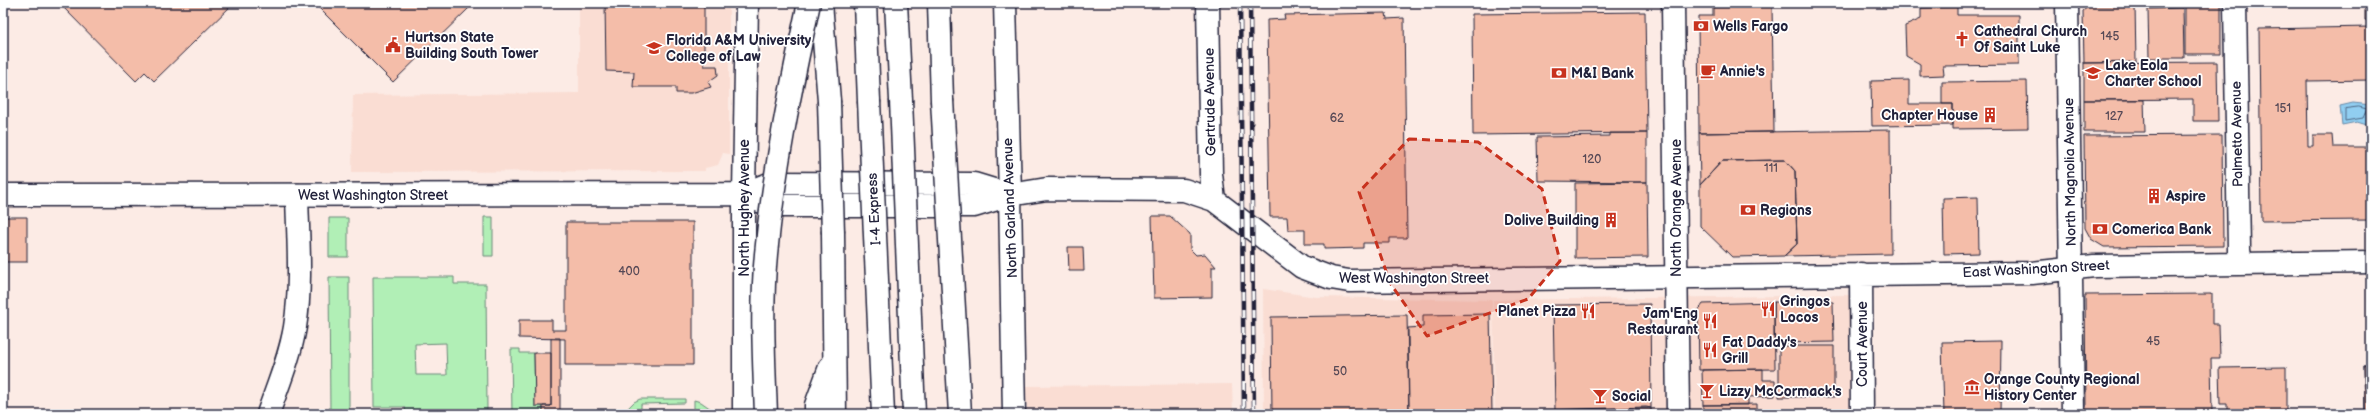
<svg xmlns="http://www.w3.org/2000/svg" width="2374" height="417" font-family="'Balsamiq Sans',sans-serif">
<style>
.built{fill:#faddd3}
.green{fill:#b1efb6;stroke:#6a8878;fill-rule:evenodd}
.water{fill:#91cef1;stroke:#6589a8}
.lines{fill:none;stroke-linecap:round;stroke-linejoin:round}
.shore{stroke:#4e6784;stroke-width:1}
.building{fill:#f4bda9;stroke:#22223b}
.minor-casing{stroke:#22223b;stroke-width:25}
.major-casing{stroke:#22223b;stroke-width:25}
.highway-casing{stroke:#22223b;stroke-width:25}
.minor{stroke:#fff;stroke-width:22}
.major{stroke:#fff;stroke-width:22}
.highway{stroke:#fff;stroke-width:22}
.rail-casing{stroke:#22223b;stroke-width:4.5}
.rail{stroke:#fff;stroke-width:3;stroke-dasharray:9;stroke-linecap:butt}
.highway-bridge-casing{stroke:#22223b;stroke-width:25;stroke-linecap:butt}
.highway-bridge{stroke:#fff;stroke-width:22}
.marked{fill:#c8321e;fill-opacity:0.2;stroke:#c8321e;stroke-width:3;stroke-dasharray:8 5;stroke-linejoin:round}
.labels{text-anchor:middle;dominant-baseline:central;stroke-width:3.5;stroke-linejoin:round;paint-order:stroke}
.number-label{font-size:12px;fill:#564956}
.poi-label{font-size:14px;font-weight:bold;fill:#22223b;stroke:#fff;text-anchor:start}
.street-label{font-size:14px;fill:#22223b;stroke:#fff}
</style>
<rect width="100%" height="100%" fill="#fcebe5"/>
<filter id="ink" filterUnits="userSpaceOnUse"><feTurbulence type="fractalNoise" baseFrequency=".025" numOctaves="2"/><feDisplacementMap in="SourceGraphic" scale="8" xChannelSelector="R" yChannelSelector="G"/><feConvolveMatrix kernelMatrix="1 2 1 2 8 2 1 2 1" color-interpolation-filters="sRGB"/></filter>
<g filter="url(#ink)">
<!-- built -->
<path class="built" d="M579,3H729V154L723,153L718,165L705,168V171L352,172L353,95L579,93Z
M1263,289L1316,297L1492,300L1494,414H1264Z
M1850,295L1852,414H1495L1493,300Z
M1232,384L1233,414H1027L1026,386Z"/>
<!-- green -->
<path class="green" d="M484,217H493V256H484Z
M329,218H348V257H329Z
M329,277H349V414H330Z
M373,277H454V284H486L487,413L406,414L405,407H374ZM446,343L447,375H416L415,344Z
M511,349H520V353H534L535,406H543V414H512Z
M640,399H685V403L641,404V414H622L634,402Z
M694,400L701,402L711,409V414H694Z"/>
<!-- water -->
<path class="water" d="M2353,103L2371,105V115L2367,116V125L2357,122L2342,125L2340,106Z"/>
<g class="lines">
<!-- shore -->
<path class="shore" d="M2359,107L2367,109L2363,118L2345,121V109Z"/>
</g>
<!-- building -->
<path class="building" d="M59,3H234L154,81L145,72L136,81Z
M320,3H464L469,8L393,82L317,6Z
M605,3H704V66H717L718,75L708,82L711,87L691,93H676V87H633L634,72L606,71Z
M2185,3H2221V54H2185Z
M2365,3H2371V20H2365Z
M2090,5H2135L2136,62L2084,63L2083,11Z
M1772,6L1774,132L1699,133L1698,16H1713V7Z
M1957,7V15H2019V65L1943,66L1944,75L1920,76V64L1906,56L1905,26L1921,19V8Z
M2183,8L2184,58H2149L2148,9Z
M1645,12L1647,133L1473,135L1472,14Z
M1386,13L1387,19L1404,18L1407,238H1390V243H1363V248L1324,249V244H1305V230H1288L1287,217H1270L1267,20L1285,19L1284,15Z
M2371,27V80L2307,81L2308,146H2313V135H2332L2333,147H2371V220L2261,221L2259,29Z
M2217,62L2218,121H2193V99L2084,100V63Z
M1909,80V104H1953V125L1872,126L1871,81Z
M2027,81L2028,128L1953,129V104H1942V82Z
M2084,100H2144L2145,132H2084Z
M1890,130L1891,254L1784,256L1797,244L1795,171L1785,160L1722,161L1700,185L1699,133Z
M1610,133H1647V182L1538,181L1537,137L1610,136Z
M2222,135L2223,246L2104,247L2091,239L2085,228L2084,136Z
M1785,160L1795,171L1797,244L1784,256L1732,257L1700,226V185L1722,161Z
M1647,182L1648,257L1575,258V183Z
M1978,197L1979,253L1944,254L1943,198Z
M1152,216H1170L1190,234V249L1196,255L1205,254L1216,267H1212V297L1154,298Z
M3,217H27V262H3Z
M566,222H693V365H565V339L519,338V320H552V330H566Z
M1068,247H1083L1084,271H1069Z
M2212,294V324H2219L2220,358H2211L2212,414H2086L2085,295Z
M1774,302L1775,369L1699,370L1698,311L1703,304Z
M1774,302H1833L1834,342L1774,343Z
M1650,304L1651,408L1555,410L1553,305Z
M1490,314L1492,414H1409L1408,328L1423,327V315Z
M1407,315L1409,414H1272L1271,317Z
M551,338H560V414H543V406H551Z
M2001,341L2000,414H1944L1942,342Z
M1779,346H1834V397H1779Z
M534,353H551V406H535Z
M2364,365H2371V414H2365Z
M2364,365H2371V414H2365Z
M2286,367V414H2227V404H2220L2219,368Z
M1763,369V380H1775V396L1748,397V405H1703L1702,370Z
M1757,404V414H1703V405Z
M1646,407L1651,408V414H1545V410Z"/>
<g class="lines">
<!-- minor casing -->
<g class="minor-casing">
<path id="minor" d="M1208,3L1211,174L1214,200
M2067,3L2073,414
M2235,3L2239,250L2241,264
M1010,195L1014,414
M1861,274L1862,414
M268,414C278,385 290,357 295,327C302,284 298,238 297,195
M744,414V194L771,183L974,184L1010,195L1047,189L1184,190L1214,200L1302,267L1331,278L1349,281L2032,273L2094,266L2371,262"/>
</g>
<!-- major casing -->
<g class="major-casing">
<path id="major" d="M1673,3L1678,414
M744,194L747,3
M3,195L744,194L771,206H974L1010,195L1005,3"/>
</g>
<!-- highway casing -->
<g class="highway-casing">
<path id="highway" d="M821,3L829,101
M865,3L869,101
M896,3L901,100
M939,3L942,100
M833,233L835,414
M816,414V405L830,367"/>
</g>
<!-- minor -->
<use href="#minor" class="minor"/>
<!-- major -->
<use href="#major" class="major"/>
<!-- highway -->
<use href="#highway" class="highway"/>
<!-- rail casing -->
<g class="rail-casing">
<path id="rail" d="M1240,3L1244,414
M1250,3L1254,414"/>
</g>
<!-- rail -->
<use href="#rail" class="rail"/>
<!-- highway-bridge casing -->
<g class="highway-bridge-casing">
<path id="highway-bridge" d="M901,100L914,414
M942,100L960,414
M829,101L833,233
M869,101L883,414
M766,414C764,361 761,306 766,254C774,170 791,86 809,3"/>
</g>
<!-- highway-bridge -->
<use href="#highway-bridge" class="highway-bridge"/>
</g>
</g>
<!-- marked area -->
<path class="marked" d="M1409,139L1478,142L1542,189L1560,261L1528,299L1427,336L1390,283L1359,192Z"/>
<!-- icons -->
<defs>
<g id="bank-bare" transform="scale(1.2)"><path d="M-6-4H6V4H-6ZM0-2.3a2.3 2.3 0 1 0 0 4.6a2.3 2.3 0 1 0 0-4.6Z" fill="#c8321e" stroke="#fff" stroke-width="2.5" paint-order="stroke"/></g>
<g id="church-bare" transform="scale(1.2)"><path d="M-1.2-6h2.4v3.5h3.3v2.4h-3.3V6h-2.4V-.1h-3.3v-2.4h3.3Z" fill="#c8321e" stroke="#fff" stroke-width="2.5" paint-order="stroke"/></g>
<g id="civic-bare" transform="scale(1.2)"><path d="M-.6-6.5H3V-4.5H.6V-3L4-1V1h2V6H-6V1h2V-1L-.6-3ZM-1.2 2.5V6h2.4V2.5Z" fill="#c8321e" stroke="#fff" stroke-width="2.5" paint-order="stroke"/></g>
<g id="university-bare" transform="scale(1.2)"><path d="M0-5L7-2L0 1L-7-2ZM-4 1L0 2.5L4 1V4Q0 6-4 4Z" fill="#c8321e" stroke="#fff" stroke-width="2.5" paint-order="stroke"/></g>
<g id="cafe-bare" transform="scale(1.2)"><path d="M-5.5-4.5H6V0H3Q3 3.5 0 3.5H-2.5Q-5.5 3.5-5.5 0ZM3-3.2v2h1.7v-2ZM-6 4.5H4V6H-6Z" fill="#c8321e" stroke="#fff" stroke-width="2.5" paint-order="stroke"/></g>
<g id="school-bare" transform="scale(1.2)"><path d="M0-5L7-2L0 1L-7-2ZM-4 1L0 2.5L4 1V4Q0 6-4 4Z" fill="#c8321e" stroke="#fff" stroke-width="2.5" paint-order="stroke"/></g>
<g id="building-bare" transform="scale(1.2)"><path d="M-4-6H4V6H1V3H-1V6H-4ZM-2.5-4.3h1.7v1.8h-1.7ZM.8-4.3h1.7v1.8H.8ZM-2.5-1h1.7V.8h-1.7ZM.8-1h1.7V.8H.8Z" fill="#c8321e" stroke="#fff" stroke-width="2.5" paint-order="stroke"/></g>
<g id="restaurant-bare" transform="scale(1.2)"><path d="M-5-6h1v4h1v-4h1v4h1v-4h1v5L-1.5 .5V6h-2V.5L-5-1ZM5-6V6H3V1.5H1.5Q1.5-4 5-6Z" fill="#c8321e" stroke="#fff" stroke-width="2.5" paint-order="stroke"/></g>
<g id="museum-bare" transform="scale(1.2)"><path d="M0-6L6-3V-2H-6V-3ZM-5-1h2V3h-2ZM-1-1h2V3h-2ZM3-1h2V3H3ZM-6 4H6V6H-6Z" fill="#c8321e" stroke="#fff" stroke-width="2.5" paint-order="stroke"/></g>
<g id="bar-bare" transform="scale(1.2)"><path d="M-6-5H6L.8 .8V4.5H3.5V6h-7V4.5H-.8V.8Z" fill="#c8321e" stroke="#fff" stroke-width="2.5" paint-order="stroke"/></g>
</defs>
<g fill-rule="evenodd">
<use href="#bank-bare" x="1701" y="26"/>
<use href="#church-bare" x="1962" y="39"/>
<use href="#civic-bare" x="393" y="45"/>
<use href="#university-bare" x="654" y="48"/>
<use href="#cafe-bare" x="1708" y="71"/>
<use href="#bank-bare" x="1559" y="73"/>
<use href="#school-bare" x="2093" y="73"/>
<use href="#building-bare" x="1990" y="115"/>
<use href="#building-bare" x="2154" y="196"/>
<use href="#bank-bare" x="1748" y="210"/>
<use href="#building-bare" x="1611" y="220"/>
<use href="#bank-bare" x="2100" y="229"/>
<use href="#restaurant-bare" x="1768" y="309"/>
<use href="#restaurant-bare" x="1588" y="311"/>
<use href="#restaurant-bare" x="1710" y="321"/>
<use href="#restaurant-bare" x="1710" y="350"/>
<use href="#museum-bare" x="1972" y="387"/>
<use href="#bar-bare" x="1707" y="391"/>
<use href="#bar-bare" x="1600" y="396"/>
</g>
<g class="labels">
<!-- number labels -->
<g class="number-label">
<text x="2110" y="36">145</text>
<text x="2283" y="108">151</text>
<text x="2114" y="116">127</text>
<text x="1337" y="118">62</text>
<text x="1592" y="159">120</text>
<text x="1771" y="168">111</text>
<text x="629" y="271">400</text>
<text x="2153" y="341">45</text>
<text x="1340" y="371">50</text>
</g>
<!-- poi labels -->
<g class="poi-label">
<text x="1713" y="26">Wells Fargo</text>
<text x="1974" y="31">Cathedral Church<tspan x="1974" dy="16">Of Saint Luke</tspan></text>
<text x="405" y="37">Hurtson State<tspan x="405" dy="16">Building South Tower</tspan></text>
<text x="666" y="40">Florida A&amp;M University<tspan x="666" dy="16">College of Law</tspan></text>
<text x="2105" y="65">Lake Eola<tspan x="2105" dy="16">Charter School</tspan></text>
<text x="1720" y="71">Annie's</text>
<text x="1571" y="73">M&amp;I Bank</text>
<text x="1978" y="115" text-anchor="end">Chapter House</text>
<text x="2166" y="196">Aspire</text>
<text x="1760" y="210">Regions</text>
<text x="1599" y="220" text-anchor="end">Dolive Building</text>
<text x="2112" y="229">Comerica Bank</text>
<text x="1780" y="301">Gringos<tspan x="1780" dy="16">Locos</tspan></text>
<text x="1576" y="311" text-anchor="end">Planet Pizza</text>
<text x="1698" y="313" text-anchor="end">Jam'Eng<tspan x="1698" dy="16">Restaurant</tspan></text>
<text x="1722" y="342">Fat Daddy's<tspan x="1722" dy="16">Grill</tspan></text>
<text x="1984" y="379">Orange County Regional<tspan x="1984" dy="16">History Center</tspan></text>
<text x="1719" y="391">Lizzy McCormack's</text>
<text x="1612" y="396">Social</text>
</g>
<!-- street labels -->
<g class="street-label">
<text transform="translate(1210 102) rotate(-91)">Gertrude Avenue</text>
<text transform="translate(2237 134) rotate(-91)">Palmetto Avenue</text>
<text transform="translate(2070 172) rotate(-91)">North Magnolia Avenue</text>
<text x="373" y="195">West Washington Street</text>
<text transform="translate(744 208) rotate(-90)">North Hughey Avenue</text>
<text transform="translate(1010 208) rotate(-92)">North Garland Avenue</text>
<text transform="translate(1676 208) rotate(-90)">North Orange Avenue</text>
<text transform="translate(874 209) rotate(-93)">I-4 Express</text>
<text transform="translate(2036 269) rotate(-3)">East Washington Street</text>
<text x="1414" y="278">West Washington Street</text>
<text transform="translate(1862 344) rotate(-90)">Court Avenue</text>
</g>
</g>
<!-- margin -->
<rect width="2374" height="417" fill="none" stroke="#fff" stroke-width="16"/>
<rect x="8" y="8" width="2358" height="401" fill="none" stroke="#22223b" stroke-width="1.5" filter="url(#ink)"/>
</svg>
